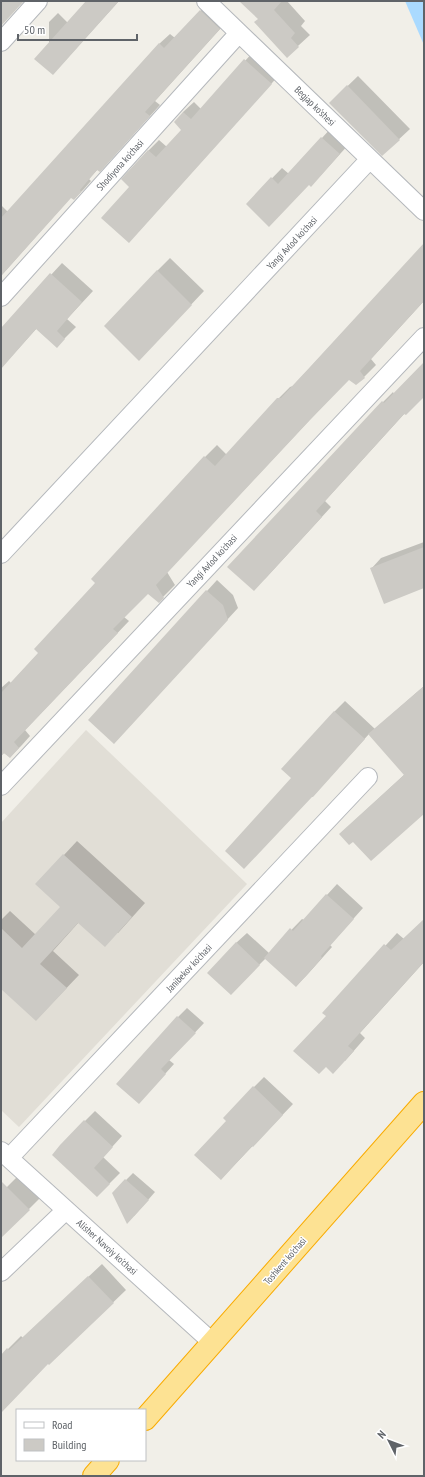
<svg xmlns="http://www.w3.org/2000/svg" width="425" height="1477" font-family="'PT Sans Narrow',sans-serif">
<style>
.education{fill:#e1ded6}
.water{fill:#aadaff}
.shadow{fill:#0003}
.building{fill:#cccac5}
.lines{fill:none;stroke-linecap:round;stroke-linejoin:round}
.minor-casing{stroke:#b5b8bc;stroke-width:20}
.highway-casing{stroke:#f9ab00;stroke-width:24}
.minor{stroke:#fff;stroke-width:18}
.highway{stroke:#fde293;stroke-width:22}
.labels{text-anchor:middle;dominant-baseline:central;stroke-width:3;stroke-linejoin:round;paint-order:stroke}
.street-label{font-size:10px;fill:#5f6368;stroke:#fff}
</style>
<rect width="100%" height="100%" fill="#f1efe8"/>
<!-- education -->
<path class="education" d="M86,730L247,884L19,1127L1,1110V823Z"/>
<!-- water -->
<path class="water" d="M405,1H424V45Z"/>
<!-- shadow -->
<path class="shadow" d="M87,1H119L62,64L49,44V22L58,13L68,23Z
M210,1L230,18L155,101L160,105L110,160L98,169L89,179L91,181L84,189L74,199L71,197L1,276V205L8,212L159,44L170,34L175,38Z
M240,1H287L305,21L301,26L310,35L287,56L260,18Z
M255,50L281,73L139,231L131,187L148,151L159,140L167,147L182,130L183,112L194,102L201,109Z
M358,76L410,129L382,155L330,103Z
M332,127L350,143L321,175L247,204L282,168L289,174Z
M424,245V301L371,359L376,365L364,377L349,378L167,572L175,585L159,601L148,593L124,617L129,621L25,730L30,736L22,745L10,757L4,753L1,756V688L9,681L11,683L39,653L96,583L205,457L217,445L227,455L278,399L290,387L293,386Z
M170,258L204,291L152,346L157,271Z
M62,263L93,291L67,319L76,327L57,346L37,328L1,368V329Z
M424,363V396L405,413L325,501L331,507L264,580L383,402L393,392L394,394Z
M424,542V587L371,569L381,558Z
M217,580L233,595L238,608L114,743L207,591Z
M424,686V813L340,834L405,774L369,734L313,796L293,778L334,712L345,701L375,729Z
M77,841L145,903L118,933L79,922L53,951L79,975L36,1020L1,987V920L10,911L36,935L61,907L37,884Z
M337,884L363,908L330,945L332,947L307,975L296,986L266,958L241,983L236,943L247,933L269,953L302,919L304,920Z
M424,920V962L360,1033L365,1038L345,1061L327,1016L324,1013L397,933L404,939Z
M187,1008L204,1023L169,1060L174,1064L147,1094L178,1017Z
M264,1077L293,1104L221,1179L228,1121L254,1087Z
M95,1111L122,1136L103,1157L120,1173L97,1196L60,1146Z
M133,1173L155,1192L134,1216L126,1180Z
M18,1176L40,1198L1,1237V1193Z
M102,1264L126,1290L49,1364L48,1363L1,1412V1356L21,1336L23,1338Z"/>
<!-- building -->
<path class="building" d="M1,1H24L1,26Z
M86,1H119L53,75L34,59Z
M239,1H282L274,10L295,33L291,38L299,47L287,58L254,22L258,19Z
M200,10L220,29L145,112L150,116L100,172L97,170L80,190L81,192L74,200L71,198L1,276V218L159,43L164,48Z
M244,59L272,84L129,243L101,218L129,187L121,179L148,150L156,157L181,130L174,122L183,112L191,119Z
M347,85L400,140L382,156L329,103Z
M321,137L340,154L311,187L309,185L269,227L246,204L271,177L278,184Z
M424,243V301L360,371L365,378L356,385L349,380L310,420L156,585L164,598L159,603L148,594L113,629L118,633L14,742L19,748L10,758L4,753L1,756V693L38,653L34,649L95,583L91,579L204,456L215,466L277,398H281L310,367Z
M157,270L192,305L139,361L104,326Z
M50,273L82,302L57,331L65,339L57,348L36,329L1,369V328Z
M424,362V397L406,415L404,414L316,511L322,517L254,591L227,567L382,401L384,403Z
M424,547V588L384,604L370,568Z
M206,590L223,605L228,620L114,744L88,720Z
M424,686V814L371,861L353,842L349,845L339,834L404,775L368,734Z
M334,711L365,739L313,797H312L244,869L225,851L291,778L281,769Z
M63,854L132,917L105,947L78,923L40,964L67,988L36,1021L1,989V928L22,948L60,907L35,884Z
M326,894L354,919L321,956L322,958L296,987L264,958L290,928L293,931Z
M424,919V962L348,1046L354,1051L333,1074L326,1067L319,1074L293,1051L326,1016L322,1013L384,944L391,950Z
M236,942L260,965L231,995L207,973Z
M177,1016L196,1033L161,1069L166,1074L139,1104L116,1084Z
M253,1086L283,1115L253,1147L252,1146L221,1180L194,1155L226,1121L223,1118Z
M84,1120L113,1147L94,1168L110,1184L97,1197L52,1155L60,1145Z
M125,1179L149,1200L127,1224L112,1193Z
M1,1181L30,1210L1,1238Z
M88,1276L114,1303L49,1365L48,1364L1,1413V1355L7,1348L9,1350Z"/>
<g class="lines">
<!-- minor casing -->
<g class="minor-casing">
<path id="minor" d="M206,1L424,211
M1,42L38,1
M1,297L239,33
M1,554L370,159
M1,786L424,337
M1,1151L213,1343
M9,1158L368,777
M1,1272L66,1210"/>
</g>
<!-- highway casing -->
<g class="highway-casing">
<path id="highway" d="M145,1419L424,1103
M94,1476L108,1460"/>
</g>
<!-- minor -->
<use href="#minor" class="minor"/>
<!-- highway -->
<use href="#highway" class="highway"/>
</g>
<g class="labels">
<!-- street labels -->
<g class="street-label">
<text transform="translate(315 106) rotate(44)">Begjap ko'shesi</text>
<text transform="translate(120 165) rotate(-48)">Shodiyona ko'chasi</text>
<text transform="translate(292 243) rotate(-47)">Yangi Avlod ko'chasi</text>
<text transform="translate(212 561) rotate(-47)">Yangi Avlod ko'chasi</text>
<text transform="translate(189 968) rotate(-47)">Janibekov ko'chasi</text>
<text transform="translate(107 1247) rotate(42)">Alisher Navoiy ko'chasi</text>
<text transform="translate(285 1261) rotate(-49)">Toshkent ko'chasi</text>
</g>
</g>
<!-- border -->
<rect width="425" height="1477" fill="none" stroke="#5f6368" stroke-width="4"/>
<!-- legend -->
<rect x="16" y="1409" width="130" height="52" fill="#ffffff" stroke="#bfc1c3"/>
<rect x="24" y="1422" width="20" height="6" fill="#ffffff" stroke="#bfc1c3"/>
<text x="52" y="1429" font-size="12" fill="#5f6368">Road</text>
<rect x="24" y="1439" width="20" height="12" fill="#cccac5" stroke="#bfc1c3"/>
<text x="52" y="1449" font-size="12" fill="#5f6368">Building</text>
<!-- north arrow -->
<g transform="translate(389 1441) rotate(312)" stroke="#ffffff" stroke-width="3" paint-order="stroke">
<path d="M0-3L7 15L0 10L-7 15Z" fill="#5f6368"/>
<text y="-6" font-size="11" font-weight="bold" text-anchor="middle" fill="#5f6368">N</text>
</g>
<!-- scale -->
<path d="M18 34v6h119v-6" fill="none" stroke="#5f6368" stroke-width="2"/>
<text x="24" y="34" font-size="12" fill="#5f6368" stroke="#ffffff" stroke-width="3" paint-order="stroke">50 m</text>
</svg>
